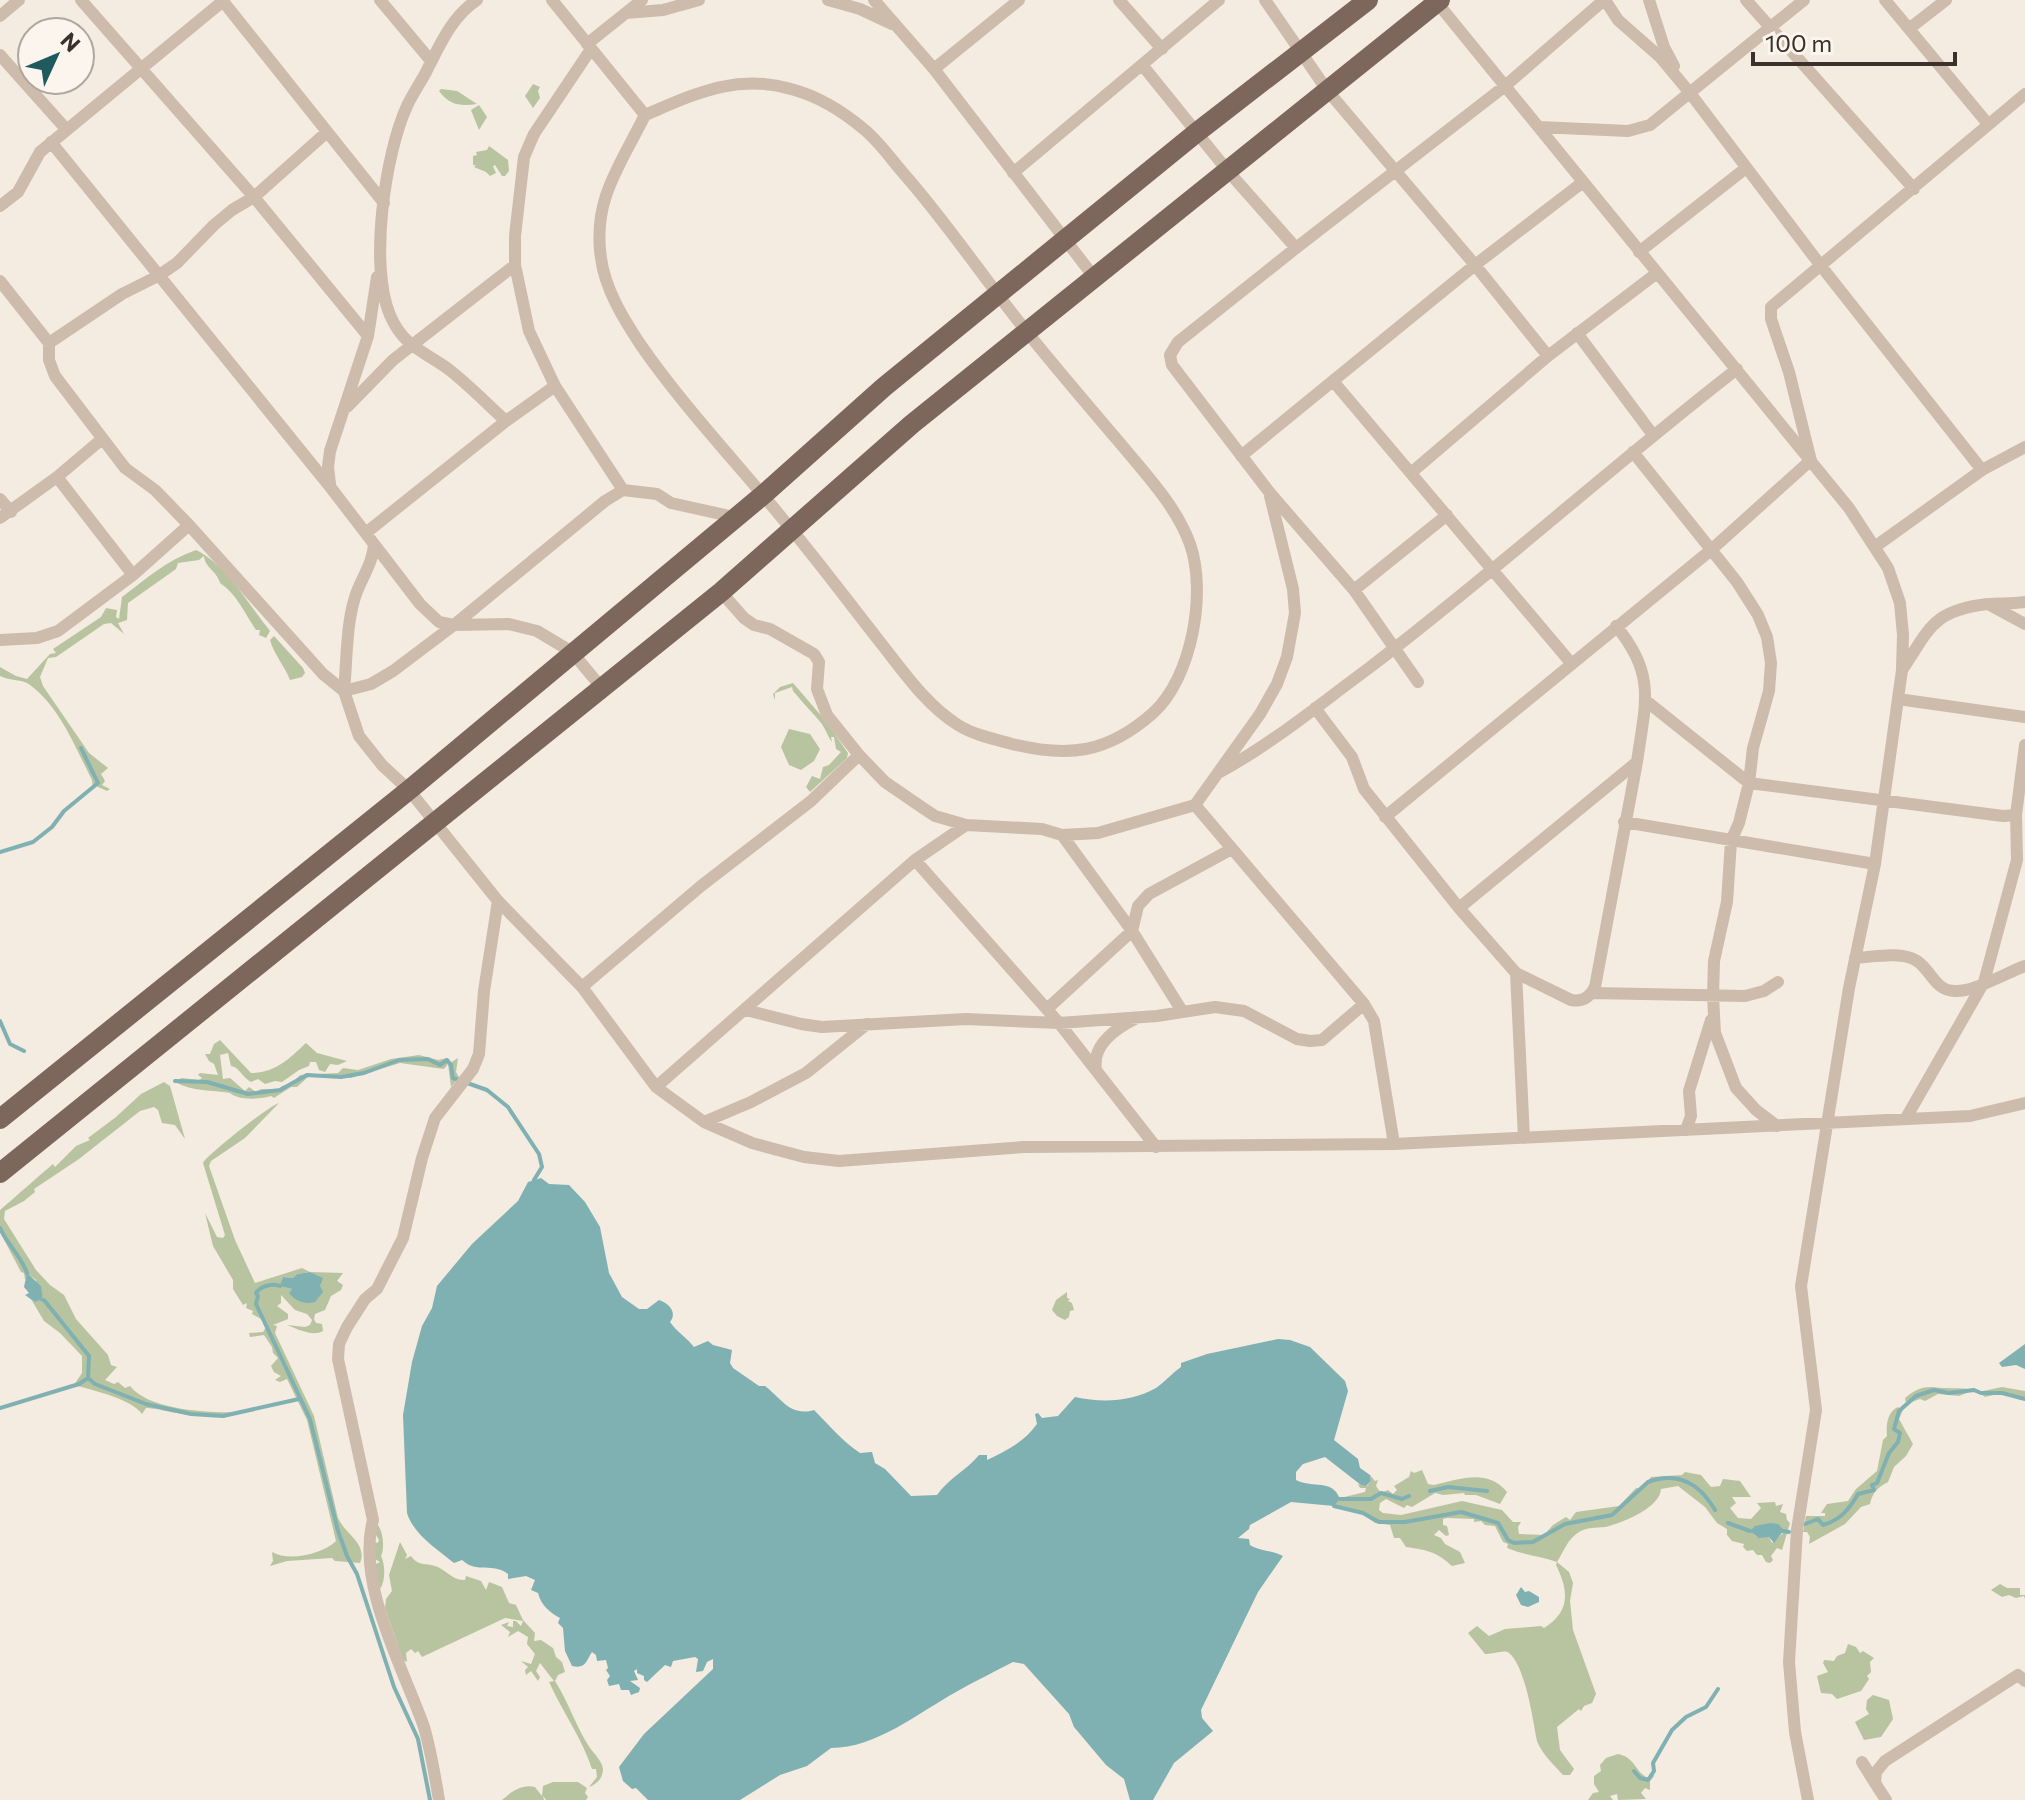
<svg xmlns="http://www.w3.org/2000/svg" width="2025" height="1800" font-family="Commissioner,sans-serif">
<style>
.green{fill:#b8c4a0;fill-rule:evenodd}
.water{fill:#7fb0b2}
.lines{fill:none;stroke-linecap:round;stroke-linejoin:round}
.stream{stroke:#7fb0b2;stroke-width:4}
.minor{stroke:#cdbbac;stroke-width:12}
.primary{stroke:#7d675c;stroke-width:20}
</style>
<rect width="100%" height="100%" fill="#f4ebe1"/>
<!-- green -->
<path class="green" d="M533,84L540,87L538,91L540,98L533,108L525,96Z
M441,89L457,91L477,104C461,106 450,106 439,91Z
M479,105L487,117L479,130L471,110Z
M489,146L508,160L509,171L505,176H502L495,165L493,166L496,173L490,176L486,172L474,167L476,165H473V156L477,155L476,152L487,150Z
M196,550C225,564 247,602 267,627L270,631L266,638L259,635L260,630H256C245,614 237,594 220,583C217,571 205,568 204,556L199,560L178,563L176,569L128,603L127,620L118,623L124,634L111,623L104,624L56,657L48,658L40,677L43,686L89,753L108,768L101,774L105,781L102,785L110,789L107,791L96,786L93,789L92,780C75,747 60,707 30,685C23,679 10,681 0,676V667L16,676L27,679L50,654L56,653L53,649L101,617L106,608L117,610L116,617L119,619L122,597C146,579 167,560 196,550Z
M274,636L303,668L305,673L302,677L290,680C285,666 274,655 270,640Z
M793,683L824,719L848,753L847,758L810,792L806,787L812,776L820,779L823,767L829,765L841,752L836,749L834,737H831L832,742C828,737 826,730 822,724C812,712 802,702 793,691L792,687L775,693V700L773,694L780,687Z
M789,729L810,734L820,749L814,761L801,770L789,765L781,747Z
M220,1040L251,1073C275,1073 289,1059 306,1043L317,1053L347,1061L338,1065L330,1064L325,1072L319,1070L316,1062H310L309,1066L299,1070L282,1082L275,1081L265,1084L258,1079L251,1082C243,1078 239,1067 231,1066L228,1053L220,1055L223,1079L230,1078L245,1091L249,1087L256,1092L261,1089H279L282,1086L291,1084L300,1075L338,1073L343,1068L358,1070L391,1059L419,1055L438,1060L447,1058L450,1063L458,1058L456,1072L459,1077L451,1087L448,1064L444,1069L400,1063L351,1078L308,1077L297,1087H291L274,1098L271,1096C260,1099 240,1101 230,1093C213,1090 191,1091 177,1083L181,1078L199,1080L202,1078L198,1075L200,1073L218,1075L214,1064L209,1061L205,1054H210L214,1044Z
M164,1082L170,1086L185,1139L175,1125L162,1123L158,1110L154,1107L140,1111L79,1159L34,1189L35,1192L24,1201L5,1211L4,1219L36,1270L50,1285L64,1295L76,1319L108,1355L111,1365L117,1367L105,1380L114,1384L118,1382L125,1388L130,1386C150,1411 211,1413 241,1412C221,1417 198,1417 177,1413C167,1412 157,1408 146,1408L142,1414C132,1399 92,1390 74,1385L82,1373V1356L60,1333L44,1321L31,1299L35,1302L36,1280L28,1274L25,1280L24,1273L21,1272L0,1232V1210C19,1194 35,1179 53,1164L55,1167L76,1146L90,1140L88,1138L116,1117L141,1094Z
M279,1103L245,1138L211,1161L209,1166L235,1240L255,1283L302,1268L310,1272L343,1273L337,1281L343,1285L341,1290L331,1296L325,1310L315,1314L314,1319L316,1323L322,1324L323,1331C312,1337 298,1329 287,1325L305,1327L310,1325L312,1320L307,1314L295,1310L281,1295V1303L277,1306L288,1314V1319L273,1325L277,1326L275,1333L314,1416L338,1518C345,1534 368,1544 360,1563L335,1561L332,1558L287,1561L270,1566L273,1561L272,1552C289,1562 323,1554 336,1541L307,1420L287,1379L280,1382L275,1380L281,1376L274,1372L271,1366L278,1358L273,1353L272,1347L264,1335L250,1337L249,1333L263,1332L266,1327L261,1319L252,1314L253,1311L246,1308L247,1303L243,1305L233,1289V1280L213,1246L205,1213L217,1237L223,1238L225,1235L203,1163C208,1154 269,1106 279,1103ZM310,1272L318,1276L320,1286L290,1293L292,1289L281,1286L283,1277L293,1278L297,1274Z
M1067,1292V1298L1070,1299L1068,1301L1072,1303L1074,1310L1070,1311L1069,1317L1065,1320L1057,1316L1052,1310L1056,1300Z
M1931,1387C1946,1389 1960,1387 1974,1390L1959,1396L1938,1394L1925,1401L1920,1399L1906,1404L1905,1398C1914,1391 1919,1387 1931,1387Z
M2002,1387L2025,1391V1399L2002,1393L1985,1397L1978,1392Z
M1898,1407L1903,1410L1899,1419L1913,1444L1906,1456L1894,1467L1888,1482C1878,1487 1872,1493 1870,1504L1861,1507L1845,1524L1809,1544L1810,1537L1807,1532H1803L1806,1516H1825V1513H1821L1827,1504L1848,1501L1856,1489L1877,1471L1883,1440L1887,1436C1886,1425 1887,1412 1898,1407Z
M1422,1470L1428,1484L1434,1485C1459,1479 1488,1468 1507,1492L1500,1504L1476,1495H1465L1464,1493L1443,1495L1435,1493L1412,1507L1407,1505L1404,1508L1386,1499L1380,1503L1379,1510L1383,1513L1401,1515L1462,1501L1502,1510L1513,1522H1521L1518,1527L1519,1534L1544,1535L1553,1525L1566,1517L1570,1520L1576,1512L1619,1506L1636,1488L1642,1489L1651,1477L1682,1475L1685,1472L1701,1475L1711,1487L1720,1486L1723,1479L1740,1481L1751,1497H1732L1736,1503L1730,1508L1738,1518L1751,1519L1761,1508L1757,1503L1775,1502L1776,1506L1783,1504L1780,1512L1786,1514L1787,1520L1790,1523L1782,1550L1777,1548L1771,1556L1773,1560L1770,1563L1766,1562L1762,1555H1757L1753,1550L1747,1551L1743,1547L1744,1544L1732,1541L1727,1535V1529L1717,1523L1705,1507L1678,1486L1661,1489C1660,1508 1622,1523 1605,1527C1596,1528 1587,1527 1579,1532C1567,1540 1565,1549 1557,1562L1569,1572L1573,1583L1570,1601L1573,1630L1596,1694L1592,1703L1584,1706L1581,1711L1579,1709L1557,1727L1560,1750L1574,1769L1570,1775H1563C1555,1766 1541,1753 1537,1741C1533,1722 1526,1667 1509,1653C1504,1649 1492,1655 1485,1654L1468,1633L1477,1626L1489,1636L1505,1629L1541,1626L1544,1628C1569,1612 1570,1593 1556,1565L1557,1562C1539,1556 1524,1555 1507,1548L1508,1544L1503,1542L1495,1526L1485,1525L1481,1521L1474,1522V1519L1447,1518L1443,1519V1525L1447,1526L1449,1535L1446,1536L1439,1530L1434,1535L1441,1538L1445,1544L1460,1552L1465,1563L1452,1566C1438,1553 1429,1550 1406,1547L1400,1538H1394L1390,1525L1375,1523L1358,1511L1334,1506L1340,1498L1365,1492L1366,1488H1360L1358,1484L1367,1486L1371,1481L1370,1475L1375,1481L1378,1480L1376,1486L1381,1493L1388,1490L1393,1494L1397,1490L1394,1486L1409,1477L1411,1471L1414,1473ZM1770,1523L1783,1533L1772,1543L1769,1537L1755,1536Z
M377,1524C383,1530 385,1548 381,1556C385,1564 386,1580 380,1589L374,1569L376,1564L380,1562L375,1559L374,1542L378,1543L379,1540L375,1533Z
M400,1542L407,1555L405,1559L411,1556C418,1566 425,1563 435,1566C446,1569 452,1581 465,1580L466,1576L481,1581L486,1590L489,1582L502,1587L509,1603L516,1605L523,1620L535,1633L534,1641L541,1640L553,1648L556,1657L562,1662L565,1672L558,1675L555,1681C569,1703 576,1727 590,1748C595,1755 602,1761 603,1769C603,1778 597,1784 589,1787L597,1777L596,1769H592C582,1738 563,1713 549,1682L554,1681L540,1663L536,1671L540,1677L538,1681L531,1671L526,1675L525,1670L528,1667L521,1661L531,1664L535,1654L527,1644L528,1637L518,1631L508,1637L510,1632L501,1625L509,1622L507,1626L513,1627V1621H516L521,1626L523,1621L505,1618L422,1657L418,1651L415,1653L411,1649L406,1653L407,1662L403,1660L385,1608L386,1599L392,1591L389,1575Z
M2000,1584L2007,1588H2020V1595H2025V1599L2024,1596L2016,1598L2009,1595L2002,1597L1991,1590Z
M1848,1644L1856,1647L1860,1653L1863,1651L1874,1658L1870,1662L1871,1672L1867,1676L1869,1679L1861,1691L1837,1699L1832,1694L1821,1693L1817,1676L1828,1672L1823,1663L1824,1660L1834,1661L1837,1656L1845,1653Z
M1873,1695L1889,1700L1893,1719L1881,1737L1864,1740L1855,1722L1869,1714L1866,1709L1867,1700Z
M1618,1754C1635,1757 1635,1772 1648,1778L1655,1775L1650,1781V1790L1645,1788L1641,1793L1646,1799L1618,1800L1617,1794L1610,1796L1613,1800H1588L1593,1793L1599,1792L1594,1784V1776L1601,1771L1600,1765L1606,1758Z
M553,1782H578L587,1788L585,1793L588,1797L586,1800H546L543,1796L544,1800H502C512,1791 522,1784 535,1787L542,1796L543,1786Z"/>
<!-- water -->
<path class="water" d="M541,1178L549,1184L569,1185L585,1202L600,1227L609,1273L622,1297L639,1309H647L659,1300C668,1303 678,1312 670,1322C676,1331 687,1338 694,1347L708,1341L713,1345L732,1350L730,1363L733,1368L759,1386H765C781,1398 790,1417 814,1410C829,1425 843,1442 860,1453L872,1452L875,1463L885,1469L911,1496L937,1495C949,1478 967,1470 979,1455H987V1460C1008,1450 1024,1442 1037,1424L1035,1414L1038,1413L1042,1418L1058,1416L1075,1397C1102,1403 1131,1402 1156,1388C1165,1382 1172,1373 1181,1367V1363L1207,1354L1278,1339L1290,1340L1310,1347L1345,1381L1348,1391L1334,1440L1358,1459L1360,1468L1370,1475L1371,1481L1366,1486L1361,1485L1325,1457L1303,1464L1296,1472V1480C1313,1489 1332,1478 1340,1499L1334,1506L1291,1502L1250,1525L1249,1529L1238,1538L1249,1539L1250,1545C1259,1551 1271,1550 1283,1556L1258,1592L1201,1710L1202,1718L1213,1731L1174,1763L1153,1800H1130L1124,1779L1106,1765L1074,1727L1069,1714L1024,1664L1013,1662C994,1672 975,1681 956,1692C918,1713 876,1748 831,1748L807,1766L780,1775L740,1800H648L636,1788L632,1789L623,1781L619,1767L644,1734L713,1669V1659L707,1662L703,1671L696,1672L698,1659L695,1657L673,1661L671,1667L665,1665L647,1682L644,1680V1676L637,1673V1669L634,1671L638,1680L630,1681L640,1688L639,1692L631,1695L629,1690H621L619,1684L609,1686L607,1680L610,1676L606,1670L608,1668L606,1660L597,1661L596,1655L592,1652C586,1661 586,1669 572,1666L565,1651L563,1628L558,1623L560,1618C549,1612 541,1605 538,1593L531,1590L535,1580L526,1576L508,1579V1574C493,1562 477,1574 462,1560L454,1563C437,1549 414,1535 407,1513L403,1415L412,1362L422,1326L432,1308L437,1286L472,1244L518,1201L528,1182Z
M310,1272L323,1278L320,1286L323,1292L315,1302C305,1305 295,1301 289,1293L292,1289L280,1286L283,1277L293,1278L297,1274Z
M27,1273L41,1286L43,1302L39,1300L35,1302L25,1295L29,1293L24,1287Z
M2025,1344V1369L2016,1365L2002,1367L1999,1363Z
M1770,1523L1778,1524L1784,1530L1774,1543L1769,1537L1759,1538L1750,1531L1755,1526Z
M1521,1587L1525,1592L1529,1591L1539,1597V1602L1528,1607L1521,1605L1516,1595Z"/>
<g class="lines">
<!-- stream -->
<path class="stream" d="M0,852L33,842L52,827L64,811L98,783L81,748
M0,1021L10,1044L24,1051
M175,1081L207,1082L248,1094L280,1090L307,1075L341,1077L364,1073L399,1060L428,1059L440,1065L447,1060L451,1065L453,1078L487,1090L508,1107L539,1154L542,1167L534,1180
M0,1228C7,1244 21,1256 27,1273
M280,1286C272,1283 261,1286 256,1293L258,1296L256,1304L310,1419L338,1531L347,1556L357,1574L394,1687L418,1739L430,1800
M44,1300L89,1356L88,1378L95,1384L146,1404L191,1414L223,1416L299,1399
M0,1408L79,1384L88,1378
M1430,1491L1448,1487L1487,1491
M1340,1499H1371L1381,1493L1402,1499L1409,1496
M1334,1506L1363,1513L1379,1522H1405L1461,1512L1498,1523L1508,1540L1514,1543L1533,1542L1565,1524L1612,1515L1648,1482C1678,1471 1700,1484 1715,1510
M1728,1523L1750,1531
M1805,1524L1818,1519L1823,1525C1840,1520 1849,1510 1858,1494L1874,1490L1872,1485L1877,1483L1889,1453L1898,1442L1900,1433L1894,1429L1899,1411L1916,1396L1934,1390L1949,1393L1974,1390L1981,1393H2002L2025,1399
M1783,1531L1789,1532
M1634,1771L1640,1778L1648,1780L1654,1771L1653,1763L1672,1730L1686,1717L1706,1707L1718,1689"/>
<!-- minor -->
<path class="minor" d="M81,0L254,197L368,336
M222,0L384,203
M380,0L431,61
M477,0C451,17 439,47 425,74C419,85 412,95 407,106C385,154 369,265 390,315C403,346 423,351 447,368C468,384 487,404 506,421
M552,0L645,115C621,164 592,200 601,258C605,289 623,318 640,344C685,409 741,467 791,529C822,566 850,604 880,642C903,671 926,705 958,725C974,735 994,739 1012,744C1069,758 1108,753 1153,713C1192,678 1207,592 1190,544C1177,508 1149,478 1125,449C1092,410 1059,372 1027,332C985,280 948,224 904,174C891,159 880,143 866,131C845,113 818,96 791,89C736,73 695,94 645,115
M828,0L860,9L892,24
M874,0L934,69L1094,277
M1119,0L1162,49
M1265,0L1327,90L1475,265L1548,356
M1435,0L1849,508L1888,568L1900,603L1903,635L1902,670L1875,864L1849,988L1801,1286L1816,1410L1797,1530L1789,1662L1795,1732L1808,1800
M1605,0L1618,20L1660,57L1690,93L1821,266L1982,470
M1649,0L1664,47L1674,66
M1746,0L1914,189
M1885,0L1988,124
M626,13L663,10L699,0
M0,16L19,0
M1910,28L1946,0
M587,44L642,0
M591,49L534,134L524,157L515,236V265L529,331L555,386L623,490
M0,55L66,129
M1143,66L1227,170L1296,248
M934,69L1019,0
M1539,127L1628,131L1650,125L1804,0
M51,142L331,488L420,604L439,622L454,625L509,624L537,631L572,652L601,687
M1013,173L1219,0
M0,206L18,192L40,152L223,1
M1639,252L1746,168
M0,281L49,343V360L55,376L125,468L155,490L189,525L323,674L344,691L359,736L382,765L409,790L498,901L582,987L656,1087L704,1122L752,1143L804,1157L839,1161L1024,1147L1394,1144L1970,1116L2025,1103
M1577,333L1653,435
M49,343L122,294L158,276L177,263L214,225L232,210L254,197L327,132
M1333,381L1571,663
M347,407L393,360L515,265
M1633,452L1737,582L1758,615L1767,637L1771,663L1769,691L1753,748L1749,783L1739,823L1731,841L1727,902L1714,961L1713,996L1715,1033L1736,1088L1756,1110L1777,1126
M1241,456L1475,265L1583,182
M1810,457L1789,372L1771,319V307L2025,94
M1412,472L1548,356L1657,273
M57,477L133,575
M330,484L328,467L330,451L368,336L377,277
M0,499L11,512
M0,518L57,477L102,439
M367,532L506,421L555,386
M374,544C373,564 361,578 355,597C346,626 347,660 344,691L371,684L393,671L454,625L605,501L623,490L657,494L671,503L734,517
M1876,546L1982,470L2025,447
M1354,590L1447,515
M721,592L744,618L754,625L770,629L814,654L819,662L817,689L827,715L859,755L885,782L920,806L935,816L966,825L1042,829L1062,835L1098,833L1195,805L1260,714L1277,684L1287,657L1295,613L1293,589L1270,496
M1990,605L2025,624
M0,640L37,638L58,631L133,575L189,525
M1902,670C1930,629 1931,611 1987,604C2000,603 2012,604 2025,602
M1418,682L1354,590L1270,493L1172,365L1170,355L1178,342L1296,248L1505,86L1604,0
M1898,699L2025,717
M1645,700L1749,783L2003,816L2016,815
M1315,708L1352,757L1364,789L1459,908L1516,973L1524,1138
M1220,772C1273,743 1320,704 1369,668C1495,572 1612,466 1737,369
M1195,805L1364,1004L1374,1021L1394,1144
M1385,817L1711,550L1811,460
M1624,822L1875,864
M1062,835L1132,931L1182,1011
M915,860L1059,1023L1156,1147
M1459,908L1637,762C1645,704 1657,675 1616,626
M1855,958C1873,957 1902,951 1917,961C1931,970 1935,991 1955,991C1974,992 2006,973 2025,966
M1516,973L1571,1000C1583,1002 1590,997 1595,987L1637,762
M582,987L701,886L811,801L859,755
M1592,993L1745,996L1764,991L1778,982
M1047,1009L1132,931L1138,906L1149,894L1230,850
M746,1010L801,1024L822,1027L966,1019L1059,1023L1157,1016L1215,1007L1244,1011L1297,1039L1310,1041L1322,1040L1364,1004
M1096,1069C1092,1045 1115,1029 1135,1019
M656,1087L915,860L966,825
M1906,1118L1984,982L2017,860L2016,815L2025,745
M704,1122L751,1102L806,1073L867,1024
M1686,1130L1691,1116L1689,1091L1711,1020
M1862,1762L1875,1783
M439,1800C435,1776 431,1751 424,1727C403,1667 356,1584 373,1520L338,1359L339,1344L347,1327L365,1299L377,1289L403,1238L422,1158L435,1118L473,1069L479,1054L484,991L498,901
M1886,1800L1875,1783L1876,1772L1885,1761L2018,1675L2025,1681"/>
<!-- primary -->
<path class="primary" d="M0,1119L409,790L763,495L884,387L1196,133L1368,0
M0,1173L721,592L912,424L1440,0"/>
</g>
<!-- north arrow -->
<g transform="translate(56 56) rotate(46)"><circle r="38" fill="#fbf5ee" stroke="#aea6a0" stroke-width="2"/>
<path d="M0-6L14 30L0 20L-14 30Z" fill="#1f5a5e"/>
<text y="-12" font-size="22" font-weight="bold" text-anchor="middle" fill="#3b302b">N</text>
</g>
<!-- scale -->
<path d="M1753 52v12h202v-12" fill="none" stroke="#3b302b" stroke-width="4"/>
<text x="1765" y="52" font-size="24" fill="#3b302b" stroke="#fbf5ee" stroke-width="6" paint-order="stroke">100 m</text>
</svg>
